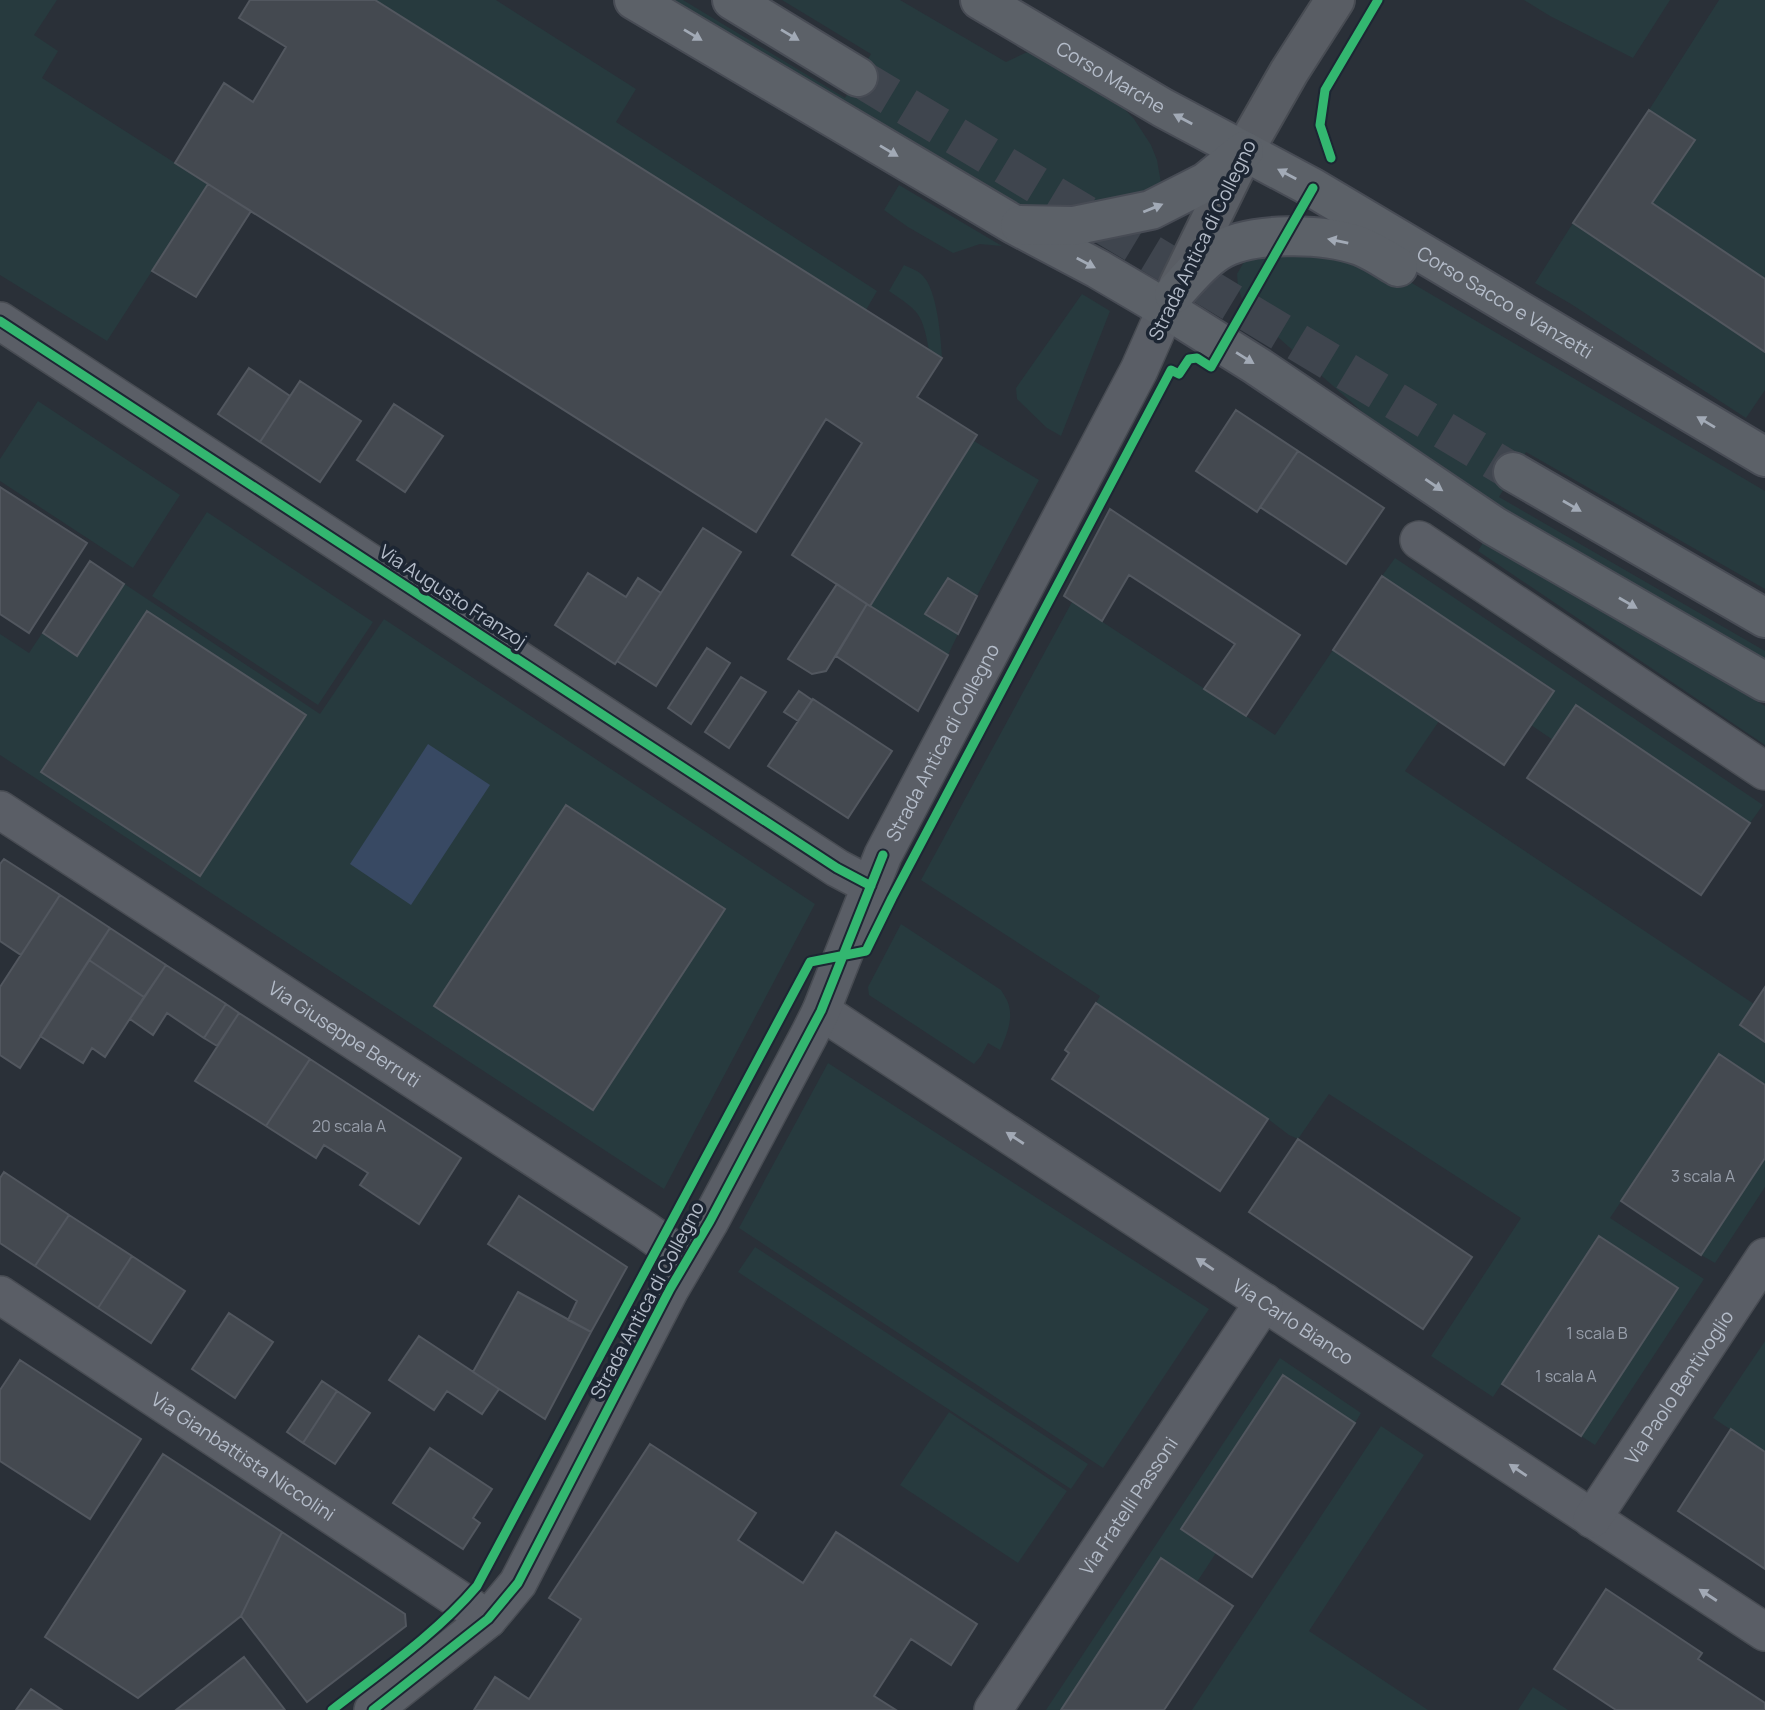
<svg xmlns="http://www.w3.org/2000/svg" width="1765" height="1710" font-family="Manrope,sans-serif">
<style>
.green{fill:#273a3e}
.water{fill:#384963}
.building{fill:#444950;stroke:#52575f;stroke-width:2}
.lines{fill:none;stroke-linecap:round;stroke-linejoin:round}
.primary-tunnel{stroke:#3f454e;stroke-width:38;stroke-dasharray:38 19;stroke-linecap:butt}
.street-casing{stroke:#484c53;stroke-width:40}
.secondary-casing{stroke:#484c53;stroke-width:42}
.primary-casing{stroke:#484c55;stroke-width:42}
.street{stroke:#5a5e66;stroke-width:37}
.secondary{stroke:#595d64;stroke-width:38}
.primary{stroke:#5c6168;stroke-width:38}
.cycleway-casing{stroke:#1d2633;stroke-width:13}
.cycleway{stroke:#33b770;stroke-width:9}
.oneway{fill:#a2aab6}
.oneway2{fill:#a2a9b5}
.labels{text-anchor:middle;dominant-baseline:central;stroke-width:7;stroke-linejoin:round;paint-order:stroke}
.number-label{font-size:16px;fill:#989fab}
.street-label{font-size:19px;fill:#b4bcc9;stroke:#1d2633}
</style>
<rect width="100%" height="100%" fill="#2a3038"/>
<!-- green -->
<path class="green" d="M0,0H57L34,35L58,51L42,78L208,184L107,341L0,275Z
M375,0H496L636,89L616,122L877,291L866,310Z
M664,0H683L845,98L871,54L782,0H900L1006,62L1034,49L1109,93L1134,119L1151,145L1157,160L1161,183L1119,207H1014Z
M1524,0H1670L1633,58L1550,16Z
M1719,0H1765V279L1652,203L1694,140L1649,110Z
M899,185L1002,246L980,244L953,253L908,227L884,210Z
M1573,223L1765,352V390L1746,418L1571,304L1535,283Z
M1341,252L1405,279L1765,491V589L1526,452L1499,497L1765,651V662L1504,511L1376,424L1271,331L1243,302L1238,287L1237,274L1244,262L1253,254Z
M904,265C910,268 919,271 923,276C937,290 941,338 942,358L929,350C922,313 920,312 889,291Z
M1082,294L1110,311L1061,436L1047,428L1017,399L1016,388Z
M38,401L180,495L133,568L0,481V459Z
M974,441L1039,480L977,596L948,578L926,614L958,634L948,655L870,606Z
M207,512L373,622L318,705L152,596Z
M1484,541L1765,706V745L1478,551Z
M1395,558L1763,805L1750,823L1576,705L1553,740L1531,725L1554,690L1382,576Z
M90,561L320,714L384,619L815,904L664,1189L0,755V634L29,653Z
M1072,602L1275,735L1333,650L1439,721L1405,771L1754,1004L1740,1025L1765,1042V1085L1719,1055L1610,1218L1704,1279L1595,1445L1581,1436L1678,1288L1599,1236L1493,1397L1431,1356L1521,1218L1329,1094L1298,1139L1289,1135L1268,1119L1096,1003L1100,996L921,880Z
M901,924L1001,990C1004,995 1008,1001 1009,1006C1013,1020 1006,1037 1000,1050L988,1043L981,1056L974,1064L869,995L868,987Z
M828,1063L1209,1309L1103,1468L739,1228Z
M1765,1158V1187L1715,1263L1701,1255Z
M755,1247L1088,1464L1071,1489L738,1272Z
M1765,1341V1452L1713,1418Z
M1280,1358L1361,1413L1355,1423L1283,1375L1181,1529L1216,1553L1197,1582L1161,1558L1061,1710H1046Z
M949,1412L1067,1491L1018,1563L900,1485Z
M1381,1426L1424,1455L1309,1631L1428,1710H1192Z
M1533,1687L1568,1710H1518Z"/>
<!-- water -->
<path class="water" d="M428,744L490,785L411,905L350,864Z"/>
<!-- building -->
<path class="building" d="M250,0H375L942,358L917,397L977,435L870,606L792,555L862,443L826,419L756,532L175,163L224,83L253,102L286,47L239,18Z
M1649,110L1695,140L1652,203L1765,279V352L1573,223Z
M208,184L251,211L196,297L152,271Z
M249,368L290,396L260,442L218,414Z
M300,381L361,421L320,482L260,442Z
M394,404L443,436L405,492L357,460Z
M1236,410L1298,451L1257,512L1196,471Z
M1298,451L1384,508L1346,564L1260,507Z
M0,487L87,543L29,633L0,614Z
M1110,509L1300,635L1246,716L1204,689L1235,644L1129,575L1102,621L1064,596Z
M703,528L741,552L656,686L617,661Z
M90,561L124,584L77,656L43,633Z
M588,573L626,597L638,578L661,593L615,664L555,625Z
M1382,576L1554,691L1504,765L1333,650Z
M948,578L977,596L958,634L925,614Z
M837,584L867,604L826,671L812,674L788,659Z
M867,604L948,655L918,711L836,656Z
M147,611L306,715L200,876L41,772Z
M707,648L730,663L691,724L668,708Z
M741,677L766,692L729,748L705,732Z
M799,691L812,700L798,721L784,712Z
M813,699L892,751L848,818L768,766Z
M1576,705L1750,823L1701,895L1527,778Z
M566,805L725,909L593,1110L434,1006Z
M4,859L60,895L21,955L0,941V864Z
M60,895L110,928L20,1068L0,1055V987Z
M110,928L166,965L144,997L89,960Z
M89,960L144,997L105,1057L92,1048L83,1063L40,1036Z
M166,965L226,1004L204,1038L167,1013L153,1035L130,1019Z
M1765,987V1042L1740,1025Z
M1096,1003L1268,1119L1220,1191L1052,1079L1069,1053L1065,1050Z
M226,1004L239,1013L217,1046L204,1038Z
M239,1013L310,1059L266,1126L195,1081Z
M1719,1054L1765,1085V1158L1701,1255L1621,1201Z
M310,1059L461,1158L419,1224L360,1185L368,1173L324,1145L316,1158L266,1126Z
M1298,1139L1472,1257L1423,1329L1249,1212Z
M4,1172L69,1215L35,1266L0,1243V1178Z
M519,1196L627,1267L591,1332L568,1320L577,1301L488,1244Z
M69,1215L132,1256L98,1308L35,1266Z
M1599,1236L1678,1288L1581,1436L1502,1384Z
M132,1256L185,1291L151,1343L98,1308Z
M518,1292L591,1332L545,1419L473,1372Z
M229,1313L273,1342L235,1398L192,1369Z
M419,1336L499,1389L482,1414L447,1391L434,1410L389,1380Z
M20,1360L141,1439L90,1519L0,1461V1390Z
M1283,1375L1355,1423L1252,1577L1181,1529Z
M322,1381L337,1391L303,1443L287,1432Z
M337,1391L370,1413L335,1464L303,1443Z
M1731,1429L1765,1452V1569L1678,1511Z
M650,1444L756,1513L738,1540L803,1583L836,1532L977,1624L951,1665L911,1639L874,1696L896,1710H474L495,1677L529,1699L581,1619L549,1598Z
M430,1448L492,1489L473,1518L480,1523L463,1549L393,1503Z
M163,1454L282,1532L241,1616L138,1698L45,1637Z
M282,1532L405,1614L406,1626L307,1702L241,1616Z
M1161,1558L1233,1606L1164,1710H1061Z
M1606,1589L1702,1653L1698,1659L1765,1703V1710H1616L1554,1669Z
M244,1657L285,1710H176Z
M31,1689L62,1710H16Z"/>
<g class="lines">
<!-- primary-tunnel -->
<path class="primary-tunnel" d="M858,77L1513,472"/>
<!-- street casing -->
<g class="street-casing">
<g id="street">
<path d="M0,321L837,868L871,886"/>
<path d="M1419,540L1765,771"/>
<path id="s1" d="M0,810L645,1230L687,1260"/>
<path id="s2" d="M821,1011L1765,1632"/>
<path id="s3" d="M0,1295L488,1619"/>
<path id="s4" d="M1592,1519L1765,1257"/>
<path id="s5" d="M373,1710L488,1619L518,1583L670,1289L710,1221L809,1035L821,1011L883,855L1139,370L1166,309"/>
<path id="s6" d="M993,1710L1264,1302"/>
</g>
</g>
<!-- secondary casing -->
<g class="secondary-casing">
<path id="secondary" d="M1178,286L1244,151L1289,72L1335,0"/>
</g>
<!-- primary casing -->
<g class="primary-casing">
<g id="primary">
<path d="M634,0L1013,224L1098,269L1166,309L1257,366L1494,526L1765,682"/>
<path d="M732,0L858,77"/>
<path id="s7" d="M980,0L1163,108L1313,188L1765,457"/>
<path d="M1020,225L1073,226L1151,210L1206,182L1244,151"/>
<path d="M1174,294C1188,279 1200,263 1217,252C1250,231 1324,233 1360,246C1373,251 1386,260 1398,267"/>
<path d="M1513,472L1765,618"/>
</g>
</g>
<!-- street -->
<use href="#street" class="street"/>
<!-- secondary -->
<use href="#secondary" class="secondary"/>
<!-- primary -->
<use href="#primary" class="primary"/>
<!-- cycleway casing -->
<g class="cycleway-casing">
<path id="cycleway" d="M1331,158L1320,125L1325,90L1378,0
M0,321L837,868L871,886
M332,1710C382,1671 436,1634 477,1586L810,962L866,951L892,898L1171,370L1179,374L1189,359L1197,358L1211,367L1313,188
M373,1710L488,1619L518,1583L670,1289L710,1221L821,1011L883,855"/>
</g>
<!-- cycleway -->
<use href="#cycleway" class="cycleway"/>
</g>
<!-- one-way arrows -->
<defs><path id="oneway-solid" d="M-6-.8H1V-3.2L6.5 0L1 3.2V.8H-6Z" transform="scale(1.75)"/></defs>
<g class="oneway">
<use href="#oneway-solid" transform="translate(693 35) rotate(31)"/>
<use href="#oneway-solid" transform="translate(790 35) rotate(31)"/>
<use href="#oneway-solid" transform="translate(1183 119) rotate(-152)"/>
<use href="#oneway-solid" transform="translate(889 151) rotate(31)"/>
<use href="#oneway-solid" transform="translate(1287 174) rotate(-152)"/>
<use href="#oneway-solid" transform="translate(1153 208) rotate(-22)"/>
<use href="#oneway-solid" transform="translate(1338 241) rotate(-168)"/>
<use href="#oneway-solid" transform="translate(1086 263) rotate(28)"/>
<use href="#oneway-solid" transform="translate(1245 358) rotate(32)"/>
<use href="#oneway-solid" transform="translate(1706 422) rotate(-149)"/>
<use href="#oneway-solid" transform="translate(1434 485) rotate(34)"/>
<use href="#oneway-solid" transform="translate(1572 506) rotate(30)"/>
<use href="#oneway-solid" transform="translate(1628 603) rotate(30)"/>
</g>
<g class="oneway2">
<use href="#oneway-solid" transform="translate(1015 1138) rotate(-147)"/>
<use href="#oneway-solid" transform="translate(1205 1264) rotate(-146)"/>
<use href="#oneway-solid" transform="translate(1518 1470) rotate(-146)"/>
<use href="#oneway-solid" transform="translate(1708 1595) rotate(-147)"/>
</g>
<g class="labels">
<!-- number labels -->
<g class="number-label">
<text x="349" y="1126">20 scala A</text>
<text x="1703" y="1176">3 scala A</text>
<text x="1597" y="1333">1 scala B</text>
<text x="1566" y="1376">1 scala A</text>
</g>
<!-- street labels -->
<g class="street-label">
<text stroke="none"><textPath href="#s7" startOffset="152">Corso Marche</textPath></text>
<text transform="translate(1202 240) rotate(-64)">Strada Antica di Collegno</text>
<text stroke="none"><textPath href="#s7" startOffset="606">Corso Sacco e Vanzetti</textPath></text>
<text transform="translate(453 596) rotate(33)">Via Augusto Franzoj</text>
<text stroke="none"><textPath href="#s5" startOffset="1136">Strada Antica di Collegno</textPath></text>
<text stroke="none"><textPath href="#s1" startOffset="411">Via Giuseppe Berruti</textPath></text>
<text transform="translate(647 1300) rotate(-62)">Strada Antica di Collegno</text>
<text stroke="none"><textPath href="#s2" startOffset="565">Via Carlo Bianco</textPath></text>
<text stroke="none"><textPath href="#s4" startOffset="158">Via Paolo Bentivoglio</textPath></text>
<text stroke="none"><textPath href="#s3" startOffset="292">Via Gianbattista Niccolini</textPath></text>
<text stroke="none"><textPath href="#s6" startOffset="245">Via Fratelli Passoni</textPath></text>
</g>
</g>
</svg>
